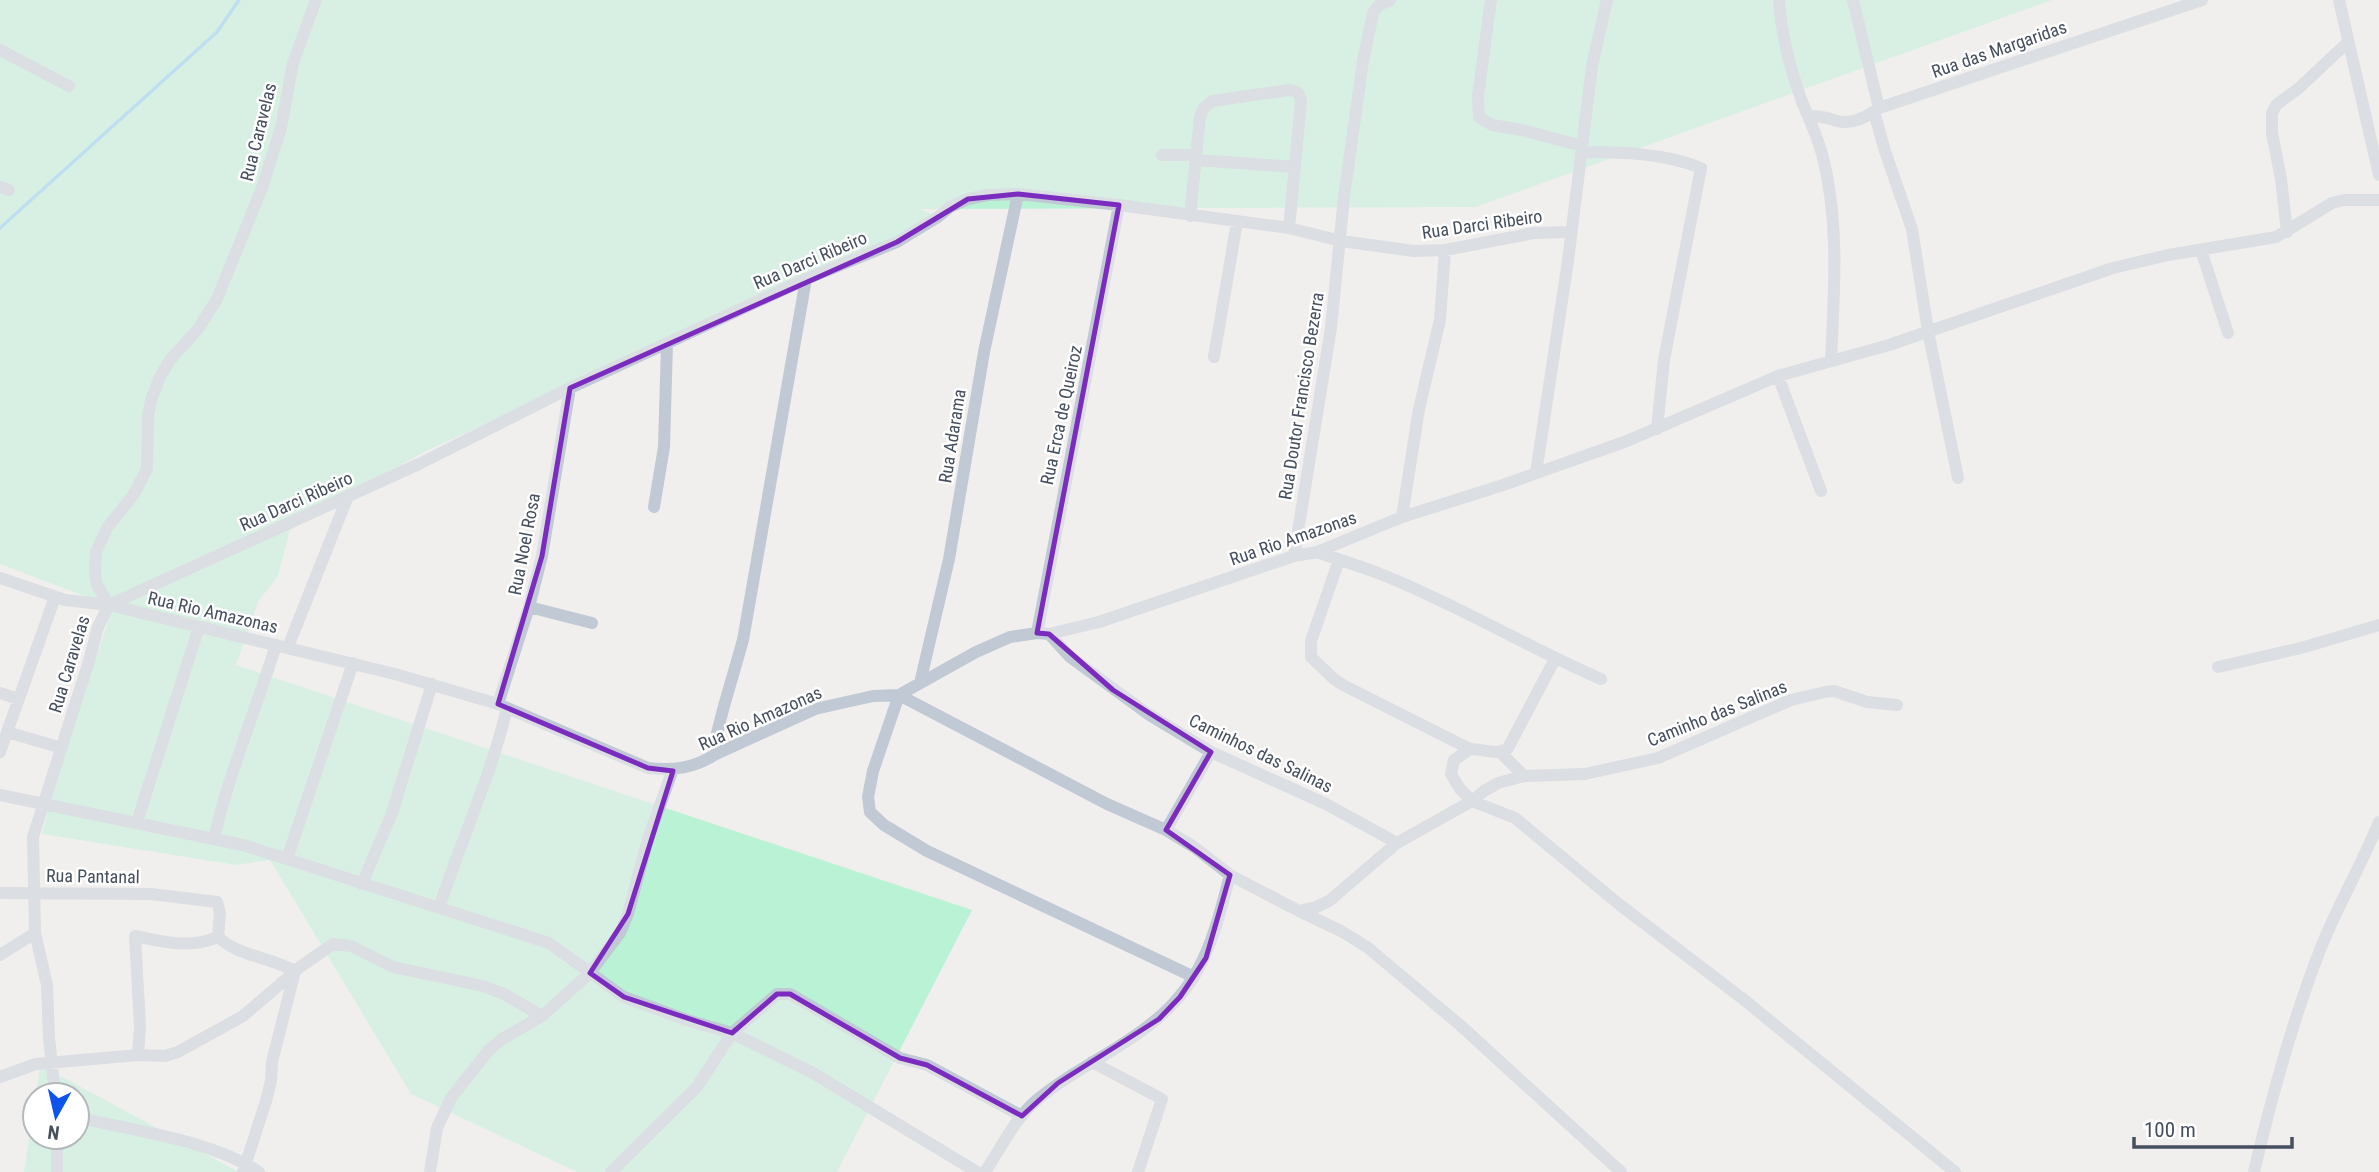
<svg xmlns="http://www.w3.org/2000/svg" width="2379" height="1172" font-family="'Roboto Condensed',sans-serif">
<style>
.green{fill:#baf2d6}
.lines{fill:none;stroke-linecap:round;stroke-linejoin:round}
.stream{stroke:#84cdf1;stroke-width:3.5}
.street{stroke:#c1c9d5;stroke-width:12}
.marked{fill:none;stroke:#7b2cbf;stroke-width:5;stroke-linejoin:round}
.labels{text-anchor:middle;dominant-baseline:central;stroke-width:5;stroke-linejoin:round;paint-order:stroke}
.street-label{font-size:18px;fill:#454f5d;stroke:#fff}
</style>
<rect width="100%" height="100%" fill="#f1efee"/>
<!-- green -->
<path class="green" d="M0,0H2052L1476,207L920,209L938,217L422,453L290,530L278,576L258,602L236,665L972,910L837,1172H577L411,1094L270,860L236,865L42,834L58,772L113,607L0,564Z
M40,1065L239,1172H24L35,1099V1137H77V1095H36Z"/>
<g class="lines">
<!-- stream -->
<path class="stream" d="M0,228L217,32L239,0"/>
<!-- street -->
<path class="street" d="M1491,0L1478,96L1479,117L1492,125L1522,130L1582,146
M1779,0C1781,33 1790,68 1801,99C1808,117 1817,135 1822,154C1840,222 1834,292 1831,361
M1853,0L1879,108
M2339,0L2379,175
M0,50L69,86
M1874,112L1885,151L1912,229L1928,331L1958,478
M1809,117C1820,115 1826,118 1837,121C1853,125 1866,117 1879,108L2202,0
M1581,152C1621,152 1664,153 1701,168L1664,360L1657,429
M1162,155H1196
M1196,160L1295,167
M0,187L9,190
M1190,216L1200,117L1203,109L1212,101L1289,90C1298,91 1300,94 1301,102L1289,228
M2287,232L2281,179L2272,133V113L2276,105L2299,88L2348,42
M2201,250L2228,333
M1214,357L1237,222
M1778,376L1821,491
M1536,473L1568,261L1592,66L1607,0
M654,507L664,447L667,344
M1402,517L1419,409L1440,320L1445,250
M1317,552C1339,560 1361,566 1383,575C1458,605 1527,647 1601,679
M1294,556L1331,328L1344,197L1363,61L1373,13L1379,5L1390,0
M1339,560L1311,641V657L1334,679L1343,685L1470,749
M0,578L65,600L109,605L395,674L498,704L648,768C674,771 694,768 716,754L815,709L873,696L899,695L976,652L1010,637L1037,633L1049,634L1099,622L1294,556L1317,552L1402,517L1500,486L1627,441L1778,376L1889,345L2113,268L2168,255L2276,237L2332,203L2344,200H2379
M109,605L419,464L570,388L806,279L897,242L938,217L950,207L968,199L988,195L1018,194L1119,205L1289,228L1341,241L1414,251L1445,250L1534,233L1571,232
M109,605L97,585L95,573L96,552L107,528L134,494L147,469L148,416L151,400L160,377L170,360L198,329L217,299L262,188L281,128L293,63L316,0
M529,607L592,623
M1037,633L1119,205
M1049,634L1070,657L1148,714L1211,752L1326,804L1397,843
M288,647L348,496
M1555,659L1508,748C1498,756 1483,749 1470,749L1454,760L1451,774L1460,789L1472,801L1515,818L1620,905L1743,999L1955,1172
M2218,667L2301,648L2379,625
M920,683L949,559L984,352L1018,194
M0,693L18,699
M498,704L529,607L542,556L570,388
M7,732L62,748
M0,752L55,597
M1500,752L1524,776
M716,754L717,733L724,706L743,640L806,279
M0,795L243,845L549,943L624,997L687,1020L732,1033L813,1073L977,1172
M137,822L199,627
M1166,830L1211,752
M214,839C229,772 256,710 276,645
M287,859L353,663
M362,884L392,813L432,684
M0,893L151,894L217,902L220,913L218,937C238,956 270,957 295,971L272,1062L271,1081L266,1101L243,1172
M439,908C461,841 491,776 507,708
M1299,911L1341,931L1367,947L1460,1025L1621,1172
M0,955L35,933
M1194,977L927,851L884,825L870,812L868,797L873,771L899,695L1107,804L1166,830L1194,847L1230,875L1299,911L1316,907L1329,901L1397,843L1472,801L1484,791L1498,783L1524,776L1585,774L1658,758L1791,700L1825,692L1834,691L1867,702L1897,705
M138,1055L140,1026L135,936C165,942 189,949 218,937
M1092,1062L1162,1099L1138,1172
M0,1077L36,1064L138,1055L165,1056L178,1052L243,1016L300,967L333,944L351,946L393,967L483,986L504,994L542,1016
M55,1095L49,1038L47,985L35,933L33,837L89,661L98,627L109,605
M77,1117C133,1131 212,1140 259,1172
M57,1137V1172
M430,1172L437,1128L451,1098L489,1050L502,1039L542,1016L590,973L620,933L628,914L648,839L673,769
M611,1172L697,1087L732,1033L777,994H790L900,1058L927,1065L1022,1116
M985,1172C1001,1148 1015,1118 1038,1099C1065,1076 1097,1061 1127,1041C1198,995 1210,953 1230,875
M2254,1172C2272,1095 2293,1018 2322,945C2339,903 2362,864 2379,822"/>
</g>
<!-- marked area -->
<path d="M0 0H2379V1172H0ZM1018,194L1119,205L1037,633L1049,634L1113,690L1211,752L1166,830L1230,875L1206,958L1180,997L1159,1019L1058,1083L1022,1116L927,1065L900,1058L790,994H777L732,1033L624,997L590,973L628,914L673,771L648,768L498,704L542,556L570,388L897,242L968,199Z" fill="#f1efee" fill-opacity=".55" fill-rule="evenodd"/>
<path class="marked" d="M1018,194L1119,205L1037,633L1049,634L1113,690L1211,752L1166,830L1230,875L1206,958L1180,997L1159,1019L1058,1083L1022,1116L927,1065L900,1058L790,994H777L732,1033L624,997L590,973L628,914L673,771L648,768L498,704L542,556L570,388L897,242L968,199Z"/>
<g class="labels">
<!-- street labels -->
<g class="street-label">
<text transform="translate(1999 49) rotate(-19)">Rua das Margaridas</text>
<text transform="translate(258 132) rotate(-76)">Rua Caravelas</text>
<text transform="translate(1482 224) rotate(-8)">Rua Darci Ribeiro</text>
<text transform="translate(810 260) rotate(-23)">Rua Darci Ribeiro</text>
<text transform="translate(1301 396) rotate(-81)">Rua Doutor Francisco Bezerra</text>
<text transform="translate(1061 415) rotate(-78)">Rua Erca de Queiroz</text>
<text transform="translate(952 436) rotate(-81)">Rua Adarama</text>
<text transform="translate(296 501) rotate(-24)">Rua Darci Ribeiro</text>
<text transform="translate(1293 538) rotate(-19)">Rua Rio Amazonas</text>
<text transform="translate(524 544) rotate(-79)">Rua Noel Rosa</text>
<text transform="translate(213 612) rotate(13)">Rua Rio Amazonas</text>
<text transform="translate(69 664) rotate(-73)">Rua Caravelas</text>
<text transform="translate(1717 713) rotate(-22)">Caminho das Salinas</text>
<text transform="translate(760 718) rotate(-24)">Rua Rio Amazonas</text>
<text transform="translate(1261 753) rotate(26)">Caminhos das Salinas</text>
<text transform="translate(93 876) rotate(1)">Rua Pantanal</text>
</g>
</g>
<!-- north arrow -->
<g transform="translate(56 1116) rotate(188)"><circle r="33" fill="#ffffff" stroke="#b5b9be" stroke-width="2"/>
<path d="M0-5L12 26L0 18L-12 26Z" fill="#0e53ec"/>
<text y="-10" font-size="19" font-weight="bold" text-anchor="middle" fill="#454f5d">N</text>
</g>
<!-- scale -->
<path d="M2134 1137v10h158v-10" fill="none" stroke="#454f5d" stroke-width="3.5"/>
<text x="2144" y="1137" font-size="21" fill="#454f5d" stroke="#ffffff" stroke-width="5" paint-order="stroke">100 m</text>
</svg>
